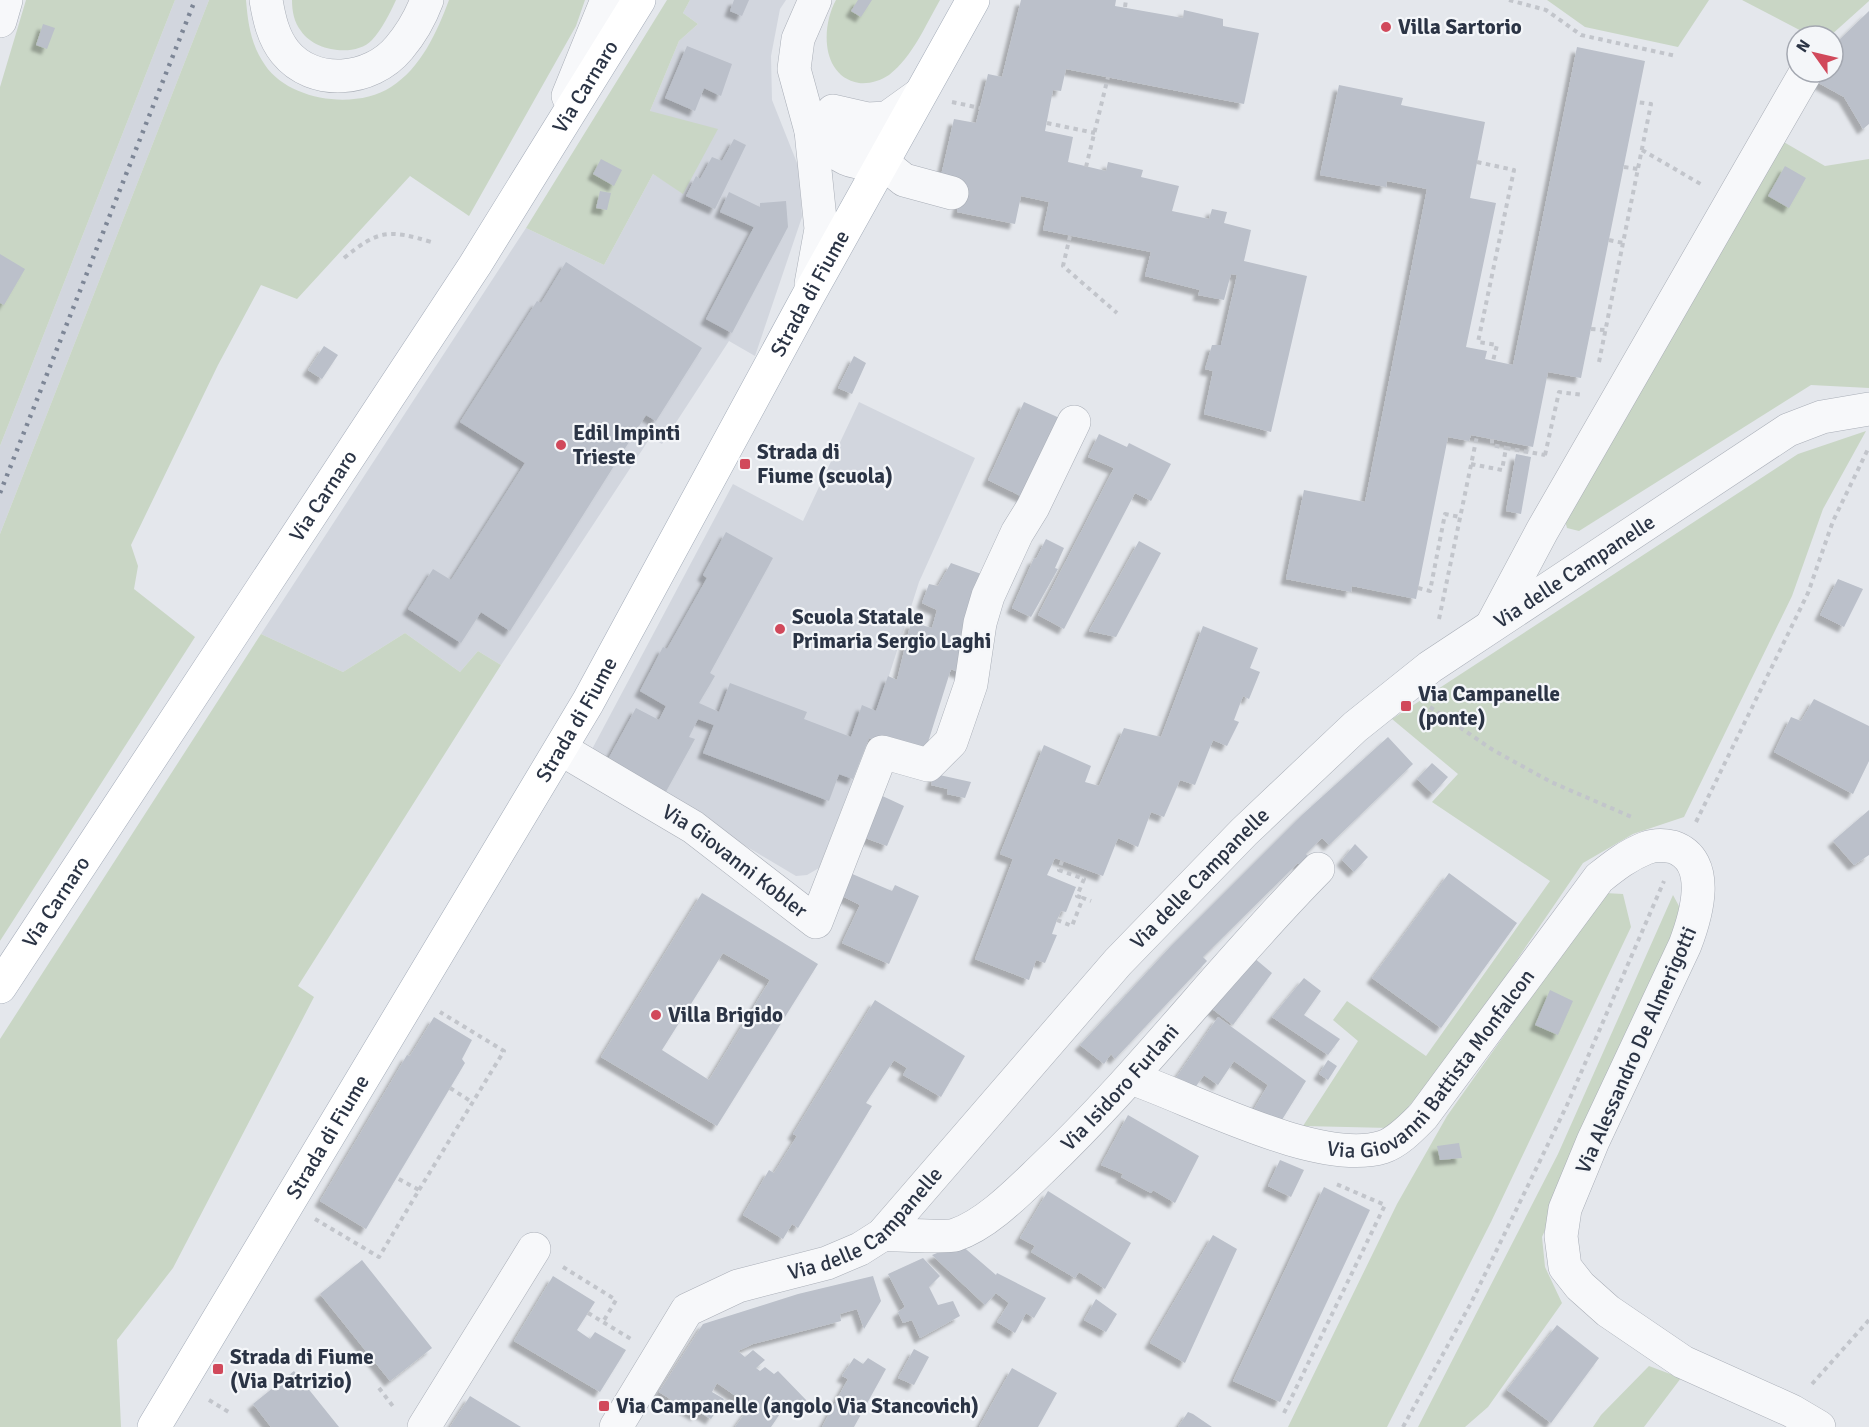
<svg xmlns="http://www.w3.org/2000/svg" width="1869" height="1427" font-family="Signika,sans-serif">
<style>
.built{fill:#d2d6de}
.green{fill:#c9d6c5}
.building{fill:#bbc0ca;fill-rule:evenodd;filter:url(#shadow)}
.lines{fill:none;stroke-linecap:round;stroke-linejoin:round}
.minor-casing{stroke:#a9aeb7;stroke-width:34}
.major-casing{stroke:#a3abb8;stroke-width:34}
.path{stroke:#c2c5cb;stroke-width:4;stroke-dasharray:4.5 4.5;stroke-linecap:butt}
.minor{stroke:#f7f8fa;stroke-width:33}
.major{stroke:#fff;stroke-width:33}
.rail{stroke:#7d8696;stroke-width:4.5;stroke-dasharray:3 6;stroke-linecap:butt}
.poi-dot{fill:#d1495b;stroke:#f4f6f9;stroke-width:2}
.labels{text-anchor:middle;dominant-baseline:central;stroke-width:4.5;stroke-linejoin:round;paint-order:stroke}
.poi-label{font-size:21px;font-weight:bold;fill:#2b3445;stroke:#f4f6f9;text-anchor:start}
.street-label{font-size:21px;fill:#2b3445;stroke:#f4f6f9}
</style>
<defs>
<filter id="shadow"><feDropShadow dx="-5.5" dy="5.5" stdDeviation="1.5" flood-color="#0004"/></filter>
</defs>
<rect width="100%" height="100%" fill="#e4e7ec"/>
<!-- built -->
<path class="built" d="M175,0H209L0,534V446Z
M690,0H786L780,9L771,56L772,100L799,168L802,217L755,356L729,341L662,444L650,438L501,665L478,651L460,672L405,633L343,672L261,634L526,228L604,265L653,174L684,193L650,111L679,41L698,24L683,13Z
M859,402L975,458L919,582L869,738L819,868L807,875L796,876L590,753L733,484L803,521Z"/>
<!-- green -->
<path class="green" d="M26,0H175L0,446V87Z
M209,0H246C248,24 251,45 265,65C289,101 356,110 391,87C421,68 437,32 449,0H585L576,26L469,216L410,176L297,299L261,285L218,365L131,545L138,566L134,589L195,637L0,941V534Z
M292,0H396C390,13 382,29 372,40C355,58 314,51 301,31C294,22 292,11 292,0Z
M667,0H690L683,13L698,24L679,41L650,111L718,129L683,194L653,174L604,265L526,228Z
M836,0H940C925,26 913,56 889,75C880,81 869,84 859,83C821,76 821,27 836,0Z
M1547,0H1709L1678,47L1585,27Z
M1742,0H1869V1L1830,36H1811Z
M1782,141L1825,166L1869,159V388L1811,385L1579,531L1567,528L1564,517Z
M1866,431L1823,509L1792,596L1684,817L1633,834L1583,863L1447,1062L1390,1128L1303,1126L1358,1041L1333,1020L1347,1001L1426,1056L1550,881L1432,802L1458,774L1392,719L1798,454Z
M405,633L460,672L478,651L501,665L298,986L314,997L173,1268L117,1340L121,1427H0V1039L261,634L343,672Z
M1605,893L1623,894L1631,927L1491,1222L1387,1427H1288L1397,1204L1447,1116Z
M1673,895L1680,908L1675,936L1542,1237L1545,1267L1562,1303L1488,1407L1465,1427H1418L1558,1154Z
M1649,1366L1681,1378L1644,1427H1593L1601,1415Z"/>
<!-- building -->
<path class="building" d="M734,0H749L742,16L730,11Z
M858,0H872L861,17L851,11Z
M1021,0H1116L1115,6L1183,18L1184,10L1223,19V26L1259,33L1244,104L1066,69L1061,91L1053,90L1045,131L1073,137L1068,162L1106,171L1108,162L1143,170L1141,177L1179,186L1172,211L1209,219L1212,209L1227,212L1224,223L1251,230L1244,261L1307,276L1271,432L1204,414L1213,371L1205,369L1212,345H1221L1237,275L1231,274L1224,300L1198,295L1200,290L1145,276L1151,252L1043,230L1049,202L1021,196L1015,224L957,212L963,186L940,180L954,119L976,123L988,74L1002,77Z
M1869,11V124L1863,129L1844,97L1815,81L1820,72H1833V49L1838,41Z
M43,24L55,28L47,49L36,45Z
M687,46L732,64L721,96L704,88L695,111L665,98Z
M1577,47L1645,61L1581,378L1548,372L1533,447L1471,435L1469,441L1448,437L1416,599L1352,586L1351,592L1286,579L1304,490L1365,502L1427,189L1387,181L1386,187L1320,175L1339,85L1403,98L1401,105L1485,122L1470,198L1496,203L1466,347L1487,351L1485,359L1513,365Z
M734,139L746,145L715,209L686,196L696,176L700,179L712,157L722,161Z
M601,159L622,170L614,186L593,174Z
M1785,166L1806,178L1789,208L1768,196Z
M600,191L611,193L607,210L596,208Z
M729,192L760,207V203L786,201L788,227L732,333L706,319L754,227L720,212Z
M0,254L25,269L4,305L0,303Z
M566,262L702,348L656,421L646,415L510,631L481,612L461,643L408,609L433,569L451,580L525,463L460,422L537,301L541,303Z
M324,346L338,355L322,379L308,370Z
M854,356L866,363L852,394L838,388Z
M1024,402L1064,420L1027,499L988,480Z
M1099,434L1127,447L1129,443L1171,464L1151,501L1135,493L1064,629L1038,615L1114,468L1088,457Z
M1516,454L1531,457L1521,514L1506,511Z
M726,532L773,558L710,673L715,676L699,703L719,712L730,683L807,712L804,719L851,737L862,705L876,711L888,676L897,680L911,622L932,628L937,610L922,603L929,584L938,586L951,563L984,575L963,674L951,669L924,755L869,738L853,779L839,774L829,801L703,753L714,725L698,719L689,737L695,739L663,797L606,763L636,708L659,720L666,706L640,691L663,647L667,649L707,578L703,575Z
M1046,539L1064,548L1055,568L1058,569L1031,617L1012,608L1034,558L1036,559Z
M1139,541L1161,553L1116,637L1089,631Z
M1838,579L1863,589L1844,627L1820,615Z
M1203,626L1258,648L1250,668L1260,672L1249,699L1243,696L1234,720L1239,722L1227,746L1213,740L1195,785L1180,780L1164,817L1151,812L1138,847L1118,838L1103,876L1055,858L1047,875L1076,887L1066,912L1061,911L1057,920L1052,934L1057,935L1045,963L1036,960L1029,980L975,959L1013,859L1000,854L1044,745L1091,766L1085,782L1099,786L1124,728L1161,737Z
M1814,699L1869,726V761L1853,794L1774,752L1791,717L1801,721Z
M1388,737L1413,764L1329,845L1322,838L1306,854L1312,860L1304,868L1298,863L1203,957L1207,961L1115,1059L1111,1054L1104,1064L1080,1045L1171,946L1302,815Z
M1432,763L1448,777L1433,794L1417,779Z
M935,774L971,782L965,798L947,794L948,789L931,785Z
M876,793L904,806L887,846L860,836Z
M1869,810V855L1854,865L1833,841Z
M1355,844L1368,857L1354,872L1342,860Z
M850,873L892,891L895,885L919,896L889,964L842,943L860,905L842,896Z
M1449,873L1517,923L1441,1028L1372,978Z
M702,893L818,964L717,1126L601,1057ZM723,953L770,980L709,1080L662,1050Z
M1253,957L1272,973L1233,1025L1211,1008Z
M1304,978L1321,991L1304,1015L1340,1039L1328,1055L1272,1017Z
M1550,990L1573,1001L1558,1035L1535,1025Z
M875,1000L965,1056L941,1097L903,1075L907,1068L894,1060L866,1103L872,1106L798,1228L792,1224L783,1239L743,1215L769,1170L774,1173L797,1136L793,1134Z
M434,1017L472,1040L462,1059L465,1063L366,1229L320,1201L407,1055L410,1056Z
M1218,1017L1306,1081L1280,1123L1251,1114L1268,1085L1234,1061L1218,1085L1204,1075L1189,1096L1173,1082Z
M1328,1060L1337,1066L1328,1080L1319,1074Z
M1128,1115L1199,1156L1175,1203L1153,1190L1151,1193L1121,1177L1123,1174L1101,1165Z
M1459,1143L1462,1158L1440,1160L1437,1146Z
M1280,1160L1304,1170L1291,1197L1268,1186Z
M1324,1187L1370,1210L1280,1402L1233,1381Z
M1048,1191L1131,1243L1105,1289L1079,1272L1075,1278L1031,1252L1035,1246L1020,1238Z
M1213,1235L1237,1249L1185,1363L1150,1343Z
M960,1244L996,1275L997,1273L1046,1298L1034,1318L1026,1313L1015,1333L997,1322L1009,1303L996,1293L985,1305L932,1255Z
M923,1258L940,1276L929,1287L938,1305L953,1301L960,1316L920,1338L912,1320L903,1323L898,1312L905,1307L888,1274Z
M362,1260L432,1348L390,1381L320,1294Z
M553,1276L595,1302L577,1330L590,1339L595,1332L626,1350L600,1392L514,1341Z
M873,1276L881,1301L864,1329L857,1309L840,1314L841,1321L753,1344L738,1351L745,1357L753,1350L765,1360L756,1368L760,1371L765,1367L774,1374L778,1371L810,1404L803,1412L790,1399L771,1427H735L750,1406L717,1383L712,1392L724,1399L711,1419L697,1411V1416L659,1392L703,1324L798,1294Z
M1096,1299L1117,1314L1106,1332L1084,1320Z
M1557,1325L1599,1358L1551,1423L1507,1390Z
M914,1349L929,1357L914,1385L898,1378Z
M854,1358L863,1364L868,1358L886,1369L854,1427H822L848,1379L842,1376Z
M1012,1368L1057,1393L1038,1427H979Z
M294,1371L339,1427H271L253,1404Z
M470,1396L521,1427H450Z
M1188,1412L1193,1414L1212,1427H1178Z"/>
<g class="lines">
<!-- minor casing -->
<g class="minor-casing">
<g id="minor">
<path d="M266,0C269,18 273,37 285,52C313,87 371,82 399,48C410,35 421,16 427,0"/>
<path d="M0,21L6,0"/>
<path d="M568,96L607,0"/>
<path d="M833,111L868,119L887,118L919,95"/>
<path d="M836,113L867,141L883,163L904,180L952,193"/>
<path d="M811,131C838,155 845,166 883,163"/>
<path d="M811,284L821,229L811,131L794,69L798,39L815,0"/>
<path d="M1493,623L1542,531L1806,72"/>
<path id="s1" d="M561,749L693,827L816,922L882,752L928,765L951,742L971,684L980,623L988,596L1017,533L1033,507L1074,422"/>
<path id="s2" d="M1131,1078C1193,1099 1319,1167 1383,1147C1398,1142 1412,1127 1423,1116L1599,878C1614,866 1628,855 1646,848C1654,845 1664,845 1673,847C1713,861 1696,916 1685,945L1593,1141L1565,1209L1561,1236L1565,1267L1580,1286L1608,1311L1683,1362L1792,1411L1819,1427"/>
<path id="s3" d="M882,1235C898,1234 945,1238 955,1235C986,1225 1018,1192 1041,1170C1140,1076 1222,966 1318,869"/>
<path d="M424,1427L534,1249"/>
<path id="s4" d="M616,1427L687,1310L738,1286L827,1263L860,1249L882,1235L1118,962L1244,832L1355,727L1430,667L1788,430L1822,417L1869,409"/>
</g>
</g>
<!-- major casing -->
<g class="major-casing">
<g id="major">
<path id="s5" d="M0,987L475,265L639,0"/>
<path id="s6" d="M154,1427L588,702L807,298L973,0"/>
</g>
</g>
<!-- path -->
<path class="path" d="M1509,0L1546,10L1581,35L1676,56
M1125,7L1126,0
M952,102L980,108
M1047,123L1095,133
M1642,150L1704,186
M1477,162L1514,170L1478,342L1497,345L1493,361
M1086,167L1108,77
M1624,167L1638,169
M1070,236L1063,266L1117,313
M1609,240L1623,243
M344,258C378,230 389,229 431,242
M1591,329L1605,330
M1599,362L1651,104L1636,102
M1492,439V445L1506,448
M1545,455L1559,392L1583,395
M1471,464L1502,470L1506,448L1545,455
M1418,588L1430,591L1445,514L1460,517
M1439,619L1477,436
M1430,707L1493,750L1551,782L1634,818
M1696,822L1808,593L1833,521L1869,447
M1062,861L1059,870L1084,879L1077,896L1083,898
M1057,920L1072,926L1083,898L1091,901
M450,1088L472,1102
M419,1190L504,1051L440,1012
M315,1219L379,1257L419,1190L397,1178
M563,1267L616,1300L603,1322
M588,1313L631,1339
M1812,1384L1869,1320
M379,1388L395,1409
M209,1400L232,1414
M1284,1413L1385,1205L1336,1184
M1403,1427L1471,1303L1567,1105L1664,881"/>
<!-- minor -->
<use href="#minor" class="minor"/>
<!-- major -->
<use href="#major" class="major"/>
<!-- rail -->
<path class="rail" d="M0,493L195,0"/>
</g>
<!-- markers -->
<g class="poi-dot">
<circle cx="1386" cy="27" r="6"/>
<circle cx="561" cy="445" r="6"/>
<rect x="739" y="458" width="12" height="12" rx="3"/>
<circle cx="780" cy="629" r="6"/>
<rect x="1400" y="700" width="12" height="12" rx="3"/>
<circle cx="656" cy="1015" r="6"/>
<rect x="212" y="1363" width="12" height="12" rx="3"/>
<rect x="598" y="1400" width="12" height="12" rx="3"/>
</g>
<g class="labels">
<!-- poi labels -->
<g class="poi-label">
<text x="1398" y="27">Villa Sartorio</text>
<text x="573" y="433">Edil Impinti<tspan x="573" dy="24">Trieste</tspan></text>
<text x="757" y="452">Strada di<tspan x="757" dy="24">Fiume (scuola)</tspan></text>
<text x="792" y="617">Scuola Statale<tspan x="792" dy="24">Primaria Sergio Laghi</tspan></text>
<text x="1418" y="694">Via Campanelle<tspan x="1418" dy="24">(ponte)</tspan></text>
<text x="668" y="1015">Villa Brigido</text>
<text x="230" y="1357">Strada di Fiume<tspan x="230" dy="24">(Via Patrizio)</tspan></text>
<text x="616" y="1406">Via Campanelle (angolo Via Stancovich)</text>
</g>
<!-- street labels -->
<g class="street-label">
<text stroke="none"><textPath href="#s5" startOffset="1074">Via Carnaro</textPath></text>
<text stroke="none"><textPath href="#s6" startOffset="1310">Strada di Fiume</textPath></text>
<text stroke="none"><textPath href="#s5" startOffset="588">Via Carnaro</textPath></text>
<text stroke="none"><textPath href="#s4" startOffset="1311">Via delle Campanelle</textPath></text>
<text stroke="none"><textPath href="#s6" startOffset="824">Strada di Fiume</textPath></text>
<text stroke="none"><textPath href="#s1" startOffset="207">Via Giovanni Kobler</textPath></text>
<text stroke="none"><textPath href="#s4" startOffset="825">Via delle Campanelle</textPath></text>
<text stroke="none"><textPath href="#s5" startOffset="102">Via Carnaro</textPath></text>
<text transform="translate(1636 1050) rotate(-66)">Via Alessandro De Almerigotti</text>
<text stroke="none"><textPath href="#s2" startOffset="352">Via Giovanni Battista Monfalcon</textPath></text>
<text stroke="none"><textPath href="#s3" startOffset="296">Via Isidoro Furlani</textPath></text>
<text stroke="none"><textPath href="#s6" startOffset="338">Strada di Fiume</textPath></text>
<text stroke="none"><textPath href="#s4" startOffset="339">Via delle Campanelle</textPath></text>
</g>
</g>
<!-- north arrow -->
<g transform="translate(1815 54) rotate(304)"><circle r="28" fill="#f4f6f9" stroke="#a4a8b1" stroke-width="1.5"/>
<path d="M0-4.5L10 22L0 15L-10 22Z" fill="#d1495b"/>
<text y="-9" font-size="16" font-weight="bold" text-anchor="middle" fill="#2b3445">N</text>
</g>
</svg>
